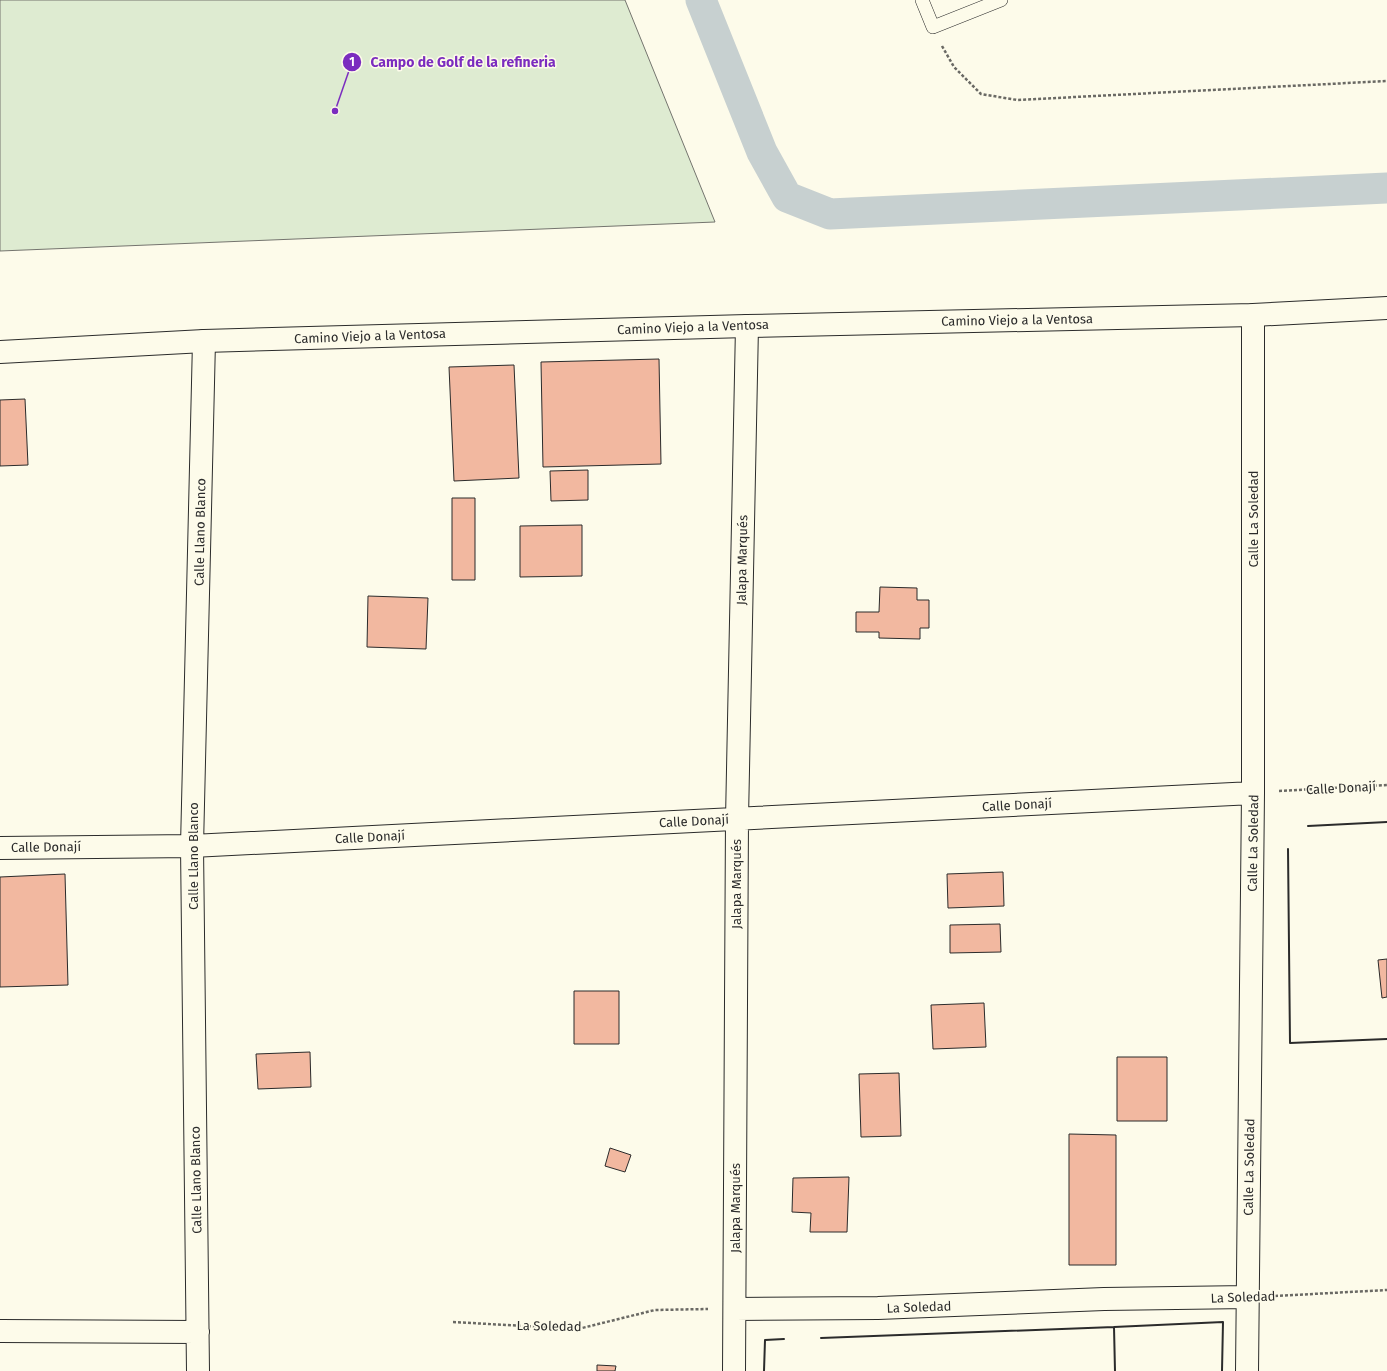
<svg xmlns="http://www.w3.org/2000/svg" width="1387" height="1371" font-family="'Fira Sans',sans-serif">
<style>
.green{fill:#deebd1;stroke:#74746e}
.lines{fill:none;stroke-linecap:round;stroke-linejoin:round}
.canal{stroke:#c7d0d0;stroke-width:31}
.building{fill:#f2b8a0;stroke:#2b2b2b}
.lane-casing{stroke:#2b2b2b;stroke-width:14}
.street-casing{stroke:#2b2b2b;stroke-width:24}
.secondary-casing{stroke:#2b2b2b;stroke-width:24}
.path{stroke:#6a6964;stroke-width:2.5;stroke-dasharray:3 2;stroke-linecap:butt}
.lane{stroke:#fdfbea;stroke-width:13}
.street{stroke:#fdfbea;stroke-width:22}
.secondary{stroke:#fdfbea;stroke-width:22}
.wall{stroke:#2b2b2b;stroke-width:2}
.labels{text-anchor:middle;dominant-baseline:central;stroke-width:3;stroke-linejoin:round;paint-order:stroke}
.street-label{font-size:13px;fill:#2b2b2b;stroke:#fdfbea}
.leader{fill:none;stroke:#7b2cbf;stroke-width:1.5}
.callout-dot{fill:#7b2cbf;stroke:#fdfbea;stroke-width:1.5}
.mark-label{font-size:12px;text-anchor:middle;font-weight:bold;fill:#fff}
.callout-label{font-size:14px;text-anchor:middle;font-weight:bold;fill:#7b2cbf;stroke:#fdfbea;stroke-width:3;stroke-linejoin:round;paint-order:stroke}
</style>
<rect width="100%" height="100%" fill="#fdfbea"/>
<!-- green -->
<path class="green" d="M0,0H625L715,222L0,251Z"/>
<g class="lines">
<!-- canal -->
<path class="canal" d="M701,0L762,152L787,197L830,214L1387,188"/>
</g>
<!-- building -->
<path class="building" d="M659,359L661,464L543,467L541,362Z
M514,365L519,478L454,481L449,367Z
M25,399L28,465L0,466V400Z
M588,470V500L551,501L550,471Z
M452,498H475V580H452Z
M582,525V576L520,577V526Z
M880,587L917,588V600H929V628H920V639L879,638V632H856V612H879Z
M368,596L428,598L426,649L367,647Z
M1003,872L1004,906L948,908L947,874Z
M65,874L68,985L0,987V877Z
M1000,924L1001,952L950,953V925Z
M1387,959V997L1382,998L1378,960Z
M574,991H619V1044H574Z
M984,1003L986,1047L933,1049L931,1005Z
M310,1052L311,1087L258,1089L256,1054Z
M1117,1057H1167V1121H1117Z
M899,1073L901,1136L861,1137L859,1074Z
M1069,1134L1116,1135V1265H1069Z
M610,1148L631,1155L625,1172L605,1166Z
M849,1177L847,1232H810L811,1213L792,1212L793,1178Z
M597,1365L616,1366L615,1371H597Z"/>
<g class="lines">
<!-- lane casing -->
<g class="lane-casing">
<path id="lane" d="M922,0L933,27L1001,0"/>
</g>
<!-- street casing -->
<g class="street-casing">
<path id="street" d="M0,848L192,846L1253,793
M735,1309L878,1308L1104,1299L1248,1297
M0,1331L198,1332
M198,1371L192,846L204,341
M734,1371L737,819L747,326
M1247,1371L1253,793V315"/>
</g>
<!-- secondary casing -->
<g class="secondary-casing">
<path id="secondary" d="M0,352L204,341L747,326L1253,315L1387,308"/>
</g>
<!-- path -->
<path class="path" d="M942,46L954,67L981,94L1017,100L1387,81
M1279,791L1387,785
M1275,1296L1387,1290
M453,1322L578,1329L655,1310L708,1309"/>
<!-- lane -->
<use href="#lane" class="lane"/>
<!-- street -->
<use href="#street" class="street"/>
<!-- secondary -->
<use href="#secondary" class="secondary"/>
<!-- wall -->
<path class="wall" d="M1308,826L1387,822
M1288,849L1290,1043L1387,1039
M821,1338L1114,1327
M764,1371L765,1340L784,1339
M1115,1371L1114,1327L1223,1322L1222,1371"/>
</g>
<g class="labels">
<!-- street labels -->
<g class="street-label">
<text transform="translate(1017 320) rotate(-1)">Camino Viejo a la Ventosa</text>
<text transform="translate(693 327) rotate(-2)">Camino Viejo a la Ventosa</text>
<text transform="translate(370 336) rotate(-2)">Camino Viejo a la Ventosa</text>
<text transform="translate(1253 519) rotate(-90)">Calle La Soledad</text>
<text transform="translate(200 532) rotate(-89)">Calle Llano Blanco</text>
<text transform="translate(742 560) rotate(-89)">Jalapa Marqués</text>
<text transform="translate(1341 788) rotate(-3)">Calle Donají</text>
<text transform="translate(1017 805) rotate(-3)">Calle Donají</text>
<text transform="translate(694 821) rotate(-3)">Calle Donají</text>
<text transform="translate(370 837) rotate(-3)">Calle Donají</text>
<text transform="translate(1253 843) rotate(-89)">Calle La Soledad</text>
<text transform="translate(46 847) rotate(-1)">Calle Donají</text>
<text transform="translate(193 856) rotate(-90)">Calle Llano Blanco</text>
<text transform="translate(736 884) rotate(-90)">Jalapa Marqués</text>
<text transform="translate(1249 1167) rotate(-89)">Calle La Soledad</text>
<text transform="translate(196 1180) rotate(-91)">Calle Llano Blanco</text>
<text transform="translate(735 1208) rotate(-90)">Jalapa Marqués</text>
<text transform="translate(1243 1297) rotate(-2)">La Soledad</text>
<text transform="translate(919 1307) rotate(-2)">La Soledad</text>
<text transform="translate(549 1326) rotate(1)">La Soledad</text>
</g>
</g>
<!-- callouts -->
<path class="leader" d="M335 111L352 62"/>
<g class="callout-dot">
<circle cx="335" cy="111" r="4"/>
<circle cx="352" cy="62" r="10"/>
</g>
<g class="mark-label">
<text x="352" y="66">1</text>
</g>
<g class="callout-label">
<text x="463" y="67">Campo de Golf de la refineria</text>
</g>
</svg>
